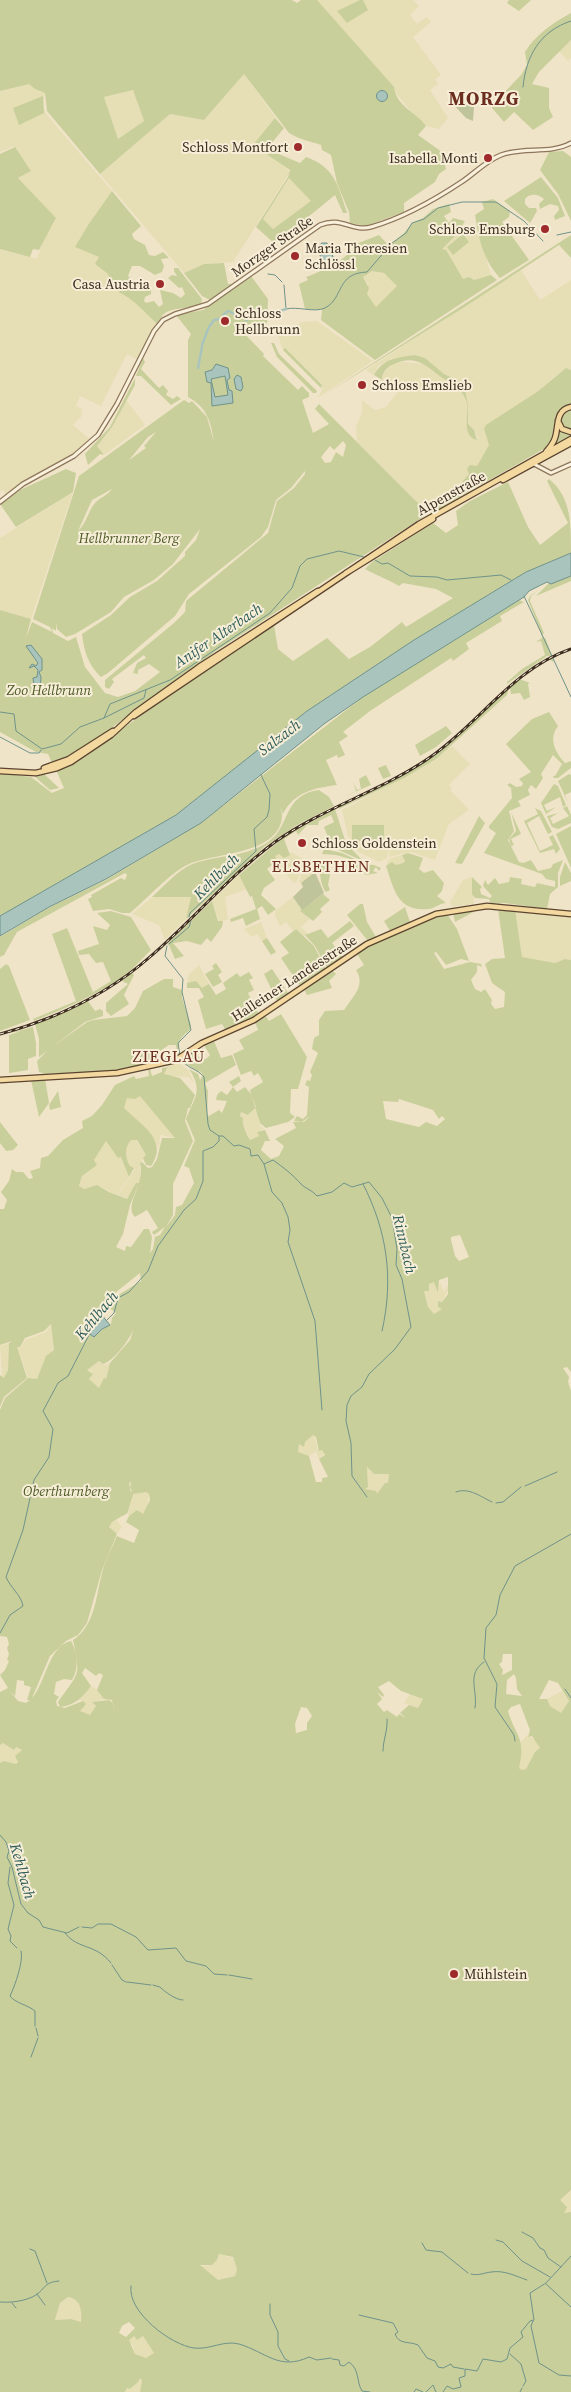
<svg xmlns="http://www.w3.org/2000/svg" width="571" height="2392" font-family="'Source Serif 4',serif">
<style>
.farmland{fill:#e6deb5}
.green{fill:#c9cf9b;fill-rule:evenodd}
.cemetery{fill:#bfc49a}
.water{fill:#a9c4bc;stroke:#6f938a;fill-rule:evenodd}
.lines{fill:none;stroke-linecap:round;stroke-linejoin:round}
.stream{stroke:#6f938a;stroke-width:1}
.canal{stroke:#a9c4bc;stroke-width:2.5}
.minor-casing{stroke:#8d765c;stroke-width:5.5}
.major-casing{stroke:#5b4430;stroke-width:7}
.minor{stroke:#faf1dc;stroke-width:3}
.major{stroke:#f3d9a0;stroke-width:4.5}
.rail-casing{stroke:#3d2e20;stroke-width:3}
.rail{stroke:#f7eed8;stroke-width:1;stroke-dasharray:4;stroke-linecap:butt}
.poi-dot{fill:#9e2a2b;stroke:#f7eed8;stroke-width:2}
.labels{text-anchor:middle;dominant-baseline:central;stroke-width:4;stroke-linejoin:round;paint-order:stroke}
.poi-label{font-size:14px;fill:#3d2e20;stroke:#f7eed8;text-anchor:start}
.street-label{font-size:14px;fill:#3d2e20;stroke:#f7eed8}
.park-label{font-size:14px;font-style:italic;fill:#4d5a26;stroke:#f7eed8}
.water-label{font-size:15px;font-style:italic;fill:#2f5d5a;stroke:#f7eed8}
.quarter-label{font-size:16px;letter-spacing:1px;fill:#6b2e1e;stroke:#f7eed8}
.district-label{font-size:19px;font-weight:bold;letter-spacing:1px;fill:#6b2e1e;stroke:#f7eed8}
</style>
<rect width="100%" height="100%" fill="#f0e4c8"/>
<!-- farmland -->
<path class="farmland" d="M317,0H413L419,6L410,15L417,24L427,17L431,22L413,37L441,75L435,79L438,84L430,90L448,118L439,129L426,126L415,116Z
M571,40V58L568,61L559,51Z
M244,74L276,118L254,145L277,160L290,172L233,262L204,264L184,273L100,174L170,114L204,120Z
M29,83L35,89L45,93L43,105L46,114L112,191L88,225L75,247L99,257L114,286L126,293L157,324L138,360L127,354L101,406L80,396L76,406L82,409L81,417L73,425L91,440L67,459L22,482L6,495L3,490L0,492V249L37,259L44,239L56,219L18,178L31,171L14,146L0,152V91Z
M133,90L144,121L118,139L104,97Z
M290,178L312,201L273,229L262,219Z
M477,226L491,275L474,280L463,279L442,248L461,229Z
M521,270L540,300L571,280V370L566,368L560,372L537,392L484,429L489,445L477,466L450,496L425,510L357,442L356,427L362,412V400L375,410L386,407L398,392L382,380L384,372L394,364L403,362L424,364L453,384L459,385L467,404V429L476,441L478,438L475,432L468,425V406L464,383L444,374L425,358L415,355L394,358L378,366L374,375L366,370Z
M372,271L384,273L398,286L376,307L367,294L368,284L363,277Z
M317,321L373,361L317,398L322,391V385L285,349L283,350L278,335L302,322Z
M126,400L145,425L104,455L96,446L112,427Z
M73,492L31,619L0,610V538Z
M452,746L470,764L449,785L452,788L450,790L469,810L449,824L435,860L411,852L389,857L390,844L387,858L379,862L357,851L348,836L342,810L421,768Z
M291,852L303,859L304,863L297,881L294,883L280,867L274,856L279,854L282,857H286Z
M402,855L405,861L403,863L396,865L392,862L386,866L389,859Z
M320,859L314,873L301,883L299,881L303,869Z
M239,875L247,889L225,897L228,920L219,921L212,901Z
M472,877L474,904L452,907L450,902L463,880Z
M152,897H192L186,919L165,940L159,925L132,914Z
M293,897L302,910L300,911L310,919L301,927L308,934L304,936L296,929L293,931L286,922L280,926L275,916V911Z
M515,909L571,915V960L565,959L555,963L522,957Z
M261,922L267,938L262,941L257,934L252,937L244,929Z
M199,965L209,984L202,988L196,981L187,983L189,974Z
M178,1062L188,1070L194,1082L188,1077L169,1076L164,1074L168,1069L166,1065Z
M140,1095L175,1138L160,1135L159,1149L155,1140L124,1108L127,1098Z
M256,1107L260,1125L264,1129L257,1132L259,1136L250,1140L240,1116L241,1112L248,1115Z
M131,1140H136L146,1155L140,1163L141,1183H136L128,1199L118,1195L135,1169L130,1166L125,1156L127,1144Z
M106,1141L118,1158L121,1157L129,1177L117,1195L97,1185L83,1189L79,1187L82,1176L97,1165L94,1160Z
M432,1282H435L438,1293L440,1282L443,1290L445,1291L447,1286L449,1288L442,1302L438,1300V1306L442,1309L434,1314L428,1307L424,1291L429,1290V1284Z
M51,1325L54,1350L48,1355L37,1379L28,1378L17,1347H21L25,1340L46,1332Z
M9,1343L8,1370L6,1377L2,1378L0,1346Z
M99,1361L104,1365L110,1363L106,1380L99,1388L89,1379L93,1374L91,1371L86,1370Z
M314,1434L318,1450H322L324,1454L319,1459L316,1451L308,1457L297,1452L299,1444L303,1447L305,1442Z
M367,1467L371,1472L389,1474L388,1483H385L380,1495L365,1489L368,1487Z
M139,1492H146L149,1494L147,1510L143,1514L130,1516L128,1515L133,1494Z
M116,1519L122,1527L117,1534L109,1528L111,1522Z
M91,1686L101,1692L104,1699L92,1702L96,1706L90,1716L80,1711L83,1701L79,1700Z
M562,1691L569,1701L562,1714L550,1706L547,1699Z
M410,1694L423,1699L418,1708L404,1703Z
M527,1735L537,1741L540,1750L535,1752L526,1769L522,1770L519,1768L521,1742Z
M3,1743L22,1750L16,1756L18,1762L16,1764L4,1761L0,1763V1745Z
M571,2190V2212L565,2214L560,2200Z
M219,2254L233,2258L237,2269L235,2276L218,2280L200,2266L212,2265L217,2260Z
M68,2297L75,2300L81,2307V2322L71,2319L55,2320L60,2303Z
M134,2336H143L154,2353L146,2358L135,2354L133,2346L128,2340Z
M139,2378L142,2381L140,2392H125L127,2388L133,2387Z"/>
<!-- green -->
<path class="green" d="M0,0H292L297,3L301,0H317L394,87C396,106 416,112 426,126L418,135L442,152L446,169L439,174L435,182L404,203V212L366,226L350,223L349,212L337,183L331,155L322,150L321,145C310,141 300,140 289,133L244,74L204,120L170,114L100,174L47,111L45,93L35,89L29,84L0,91ZM133,90L144,121L118,139L104,97Z
M360,0H363L368,10L347,23L337,11Z
M509,0H531L519,11L507,3Z
M571,13V40L539,72L532,84L549,88V108L553,117L533,130L514,112L504,122L492,108V105L521,75L527,65L525,52C536,34 553,23 571,13Z
M43,96L44,113L19,125L13,108Z
M275,118L284,128L267,149L300,163L306,157C335,167 338,186 347,213H343L335,195L275,244L256,227L288,177L290,170L253,145ZM289,178L311,201L273,229L263,219Z
M15,147L31,171L18,178L56,218L39,250L33,249L30,257L0,249V154Z
M563,151L571,157V221L558,194L540,170L549,152Z
M541,177L558,198L565,216L555,220L554,216L559,210L558,206L550,204L540,209L539,204L544,199C538,194 530,193 525,199V204L529,208H536L537,211L530,223L504,201Z
M112,191L141,226L132,234L134,239L145,245L149,255L155,256L163,252L169,258L161,259L164,266L162,272L155,275L140,266H132L128,276L137,283L151,285V294L145,297L144,301L146,303L154,301L159,307L163,304L160,290L173,293L181,298L185,294L182,287L179,288L168,278L172,275L177,276L174,271V268H178L202,299L201,305C192,308 169,308 164,314C161,316 160,321 157,324C145,312 133,299 119,292L107,273L95,264L99,257L75,247L88,225Z
M493,199L510,211L509,217L502,222L529,260L500,278C483,260 479,239 475,215L484,209L482,202Z
M449,204L451,212L444,216L449,223L453,218L465,221L456,235L442,249L446,250L463,279L469,277L474,280L491,275L497,280L375,360L321,320L322,310L305,309L299,284L308,280L306,277C325,270 347,260 356,244L379,235L389,246L404,233L412,223L423,218L433,209ZM372,271L384,273L397,286L376,307L367,294L369,288L363,277Z
M463,234L469,242L453,255L447,247Z
M571,235V258L559,245L466,306L322,396Z
M224,263L228,284H233L210,300L202,296L184,273L204,264Z
M251,276L268,299L267,323L249,324L242,331L264,354L263,356L298,390L302,386L309,393V397L302,400L313,433L329,424L315,409L319,404L425,510L423,517L216,651L95,740L71,755L52,763L48,754L36,752L0,732V610L31,619L26,638L32,622L52,632L50,627L33,619L79,476L184,400L189,403L192,401L207,417L214,442C211,422 207,407 188,397V340L191,334L176,315L203,310ZM156,432L144,446L146,448L129,460L148,437ZM343,441L346,445L343,457L336,452L331,462L325,463L321,457L330,446L334,450ZM305,471V474L294,488L277,501L268,533L186,601L185,612L174,623L105,680V687L109,689L114,682L112,679L144,655L146,658L137,663L133,673L138,674V670L149,664L160,672L135,691L118,697L105,693L85,667L76,637L68,641L53,633L52,628L56,631V623L57,629L66,637L75,634L111,612L124,597L154,580L173,564L200,529L196,540L185,552V556L157,581L130,597L111,615L82,634C84,651 88,665 101,677L108,673L175,616L189,594L261,537L268,527L276,500L291,488ZM112,489C107,496 101,497 96,502C88,510 87,523 78,531L92,500Z
M271,343H274L279,354L317,391L316,393H313L277,357Z
M285,348L322,385L321,388L283,350Z
M415,355L425,358L444,374L464,383L468,406V424L474,430L477,440C461,435 469,417 467,404C466,397 460,392 459,385C434,381 424,348 392,365C386,368 382,373 382,380L374,375C382,359 398,357 415,355Z
M143,358L145,362L141,369L159,388L163,385L168,391L166,395L173,399L177,396L181,399L171,405L141,376H136Z
M566,368L571,370V405C551,408 556,431 549,446L432,513L428,511L450,496L469,474L467,469L470,465L477,466L489,445L484,429L486,425L537,392Z
M135,378V385L112,427L97,446L104,455L100,454L88,465L85,454L110,427Z
M571,410V431L563,428L561,420L563,413Z
M559,427L564,432L571,434V436L555,445Z
M66,469L76,473L73,492L16,527L0,504L20,490Z
M549,479C571,497 571,522 571,553L526,572L414,640L307,711L176,815L0,916V773L31,777L52,793L64,788L56,770L77,761L202,672L274,625L278,649L293,661L327,638L349,659L370,647L402,622L406,627L453,598L436,589L403,583L399,586C387,579 376,575 365,569L372,562L433,523L446,533L458,525L456,511L470,501L508,482L528,527L540,545L568,523L547,481Z
M571,576V581L536,596L549,583Z
M541,588L531,596L530,601L544,633L542,635L544,640L545,637L554,661L552,662L549,656H547L507,684V682L522,669L545,655L541,641L536,642L542,638L541,633L528,600L530,596Z
M519,600L524,602L500,616L502,621L466,643L469,649L453,661L451,658L370,711L343,732L348,736L339,742L345,755L338,758L337,755L326,760L337,785C314,788 294,792 283,814L277,798C279,803 282,810 282,816C280,855 213,853 189,864C171,872 147,899 130,913H122L109,909L93,911L88,899L92,897L91,895L121,878L125,880L127,875L125,873L17,932L4,955L0,957V937L48,908L106,880L201,823L363,697Z
M519,679L530,683L528,684L530,697L524,700L520,693L511,694L510,687Z
M509,688L507,695L436,759L404,778L339,809L340,806L354,801L434,756Z
M549,712L558,726C548,739 555,752 565,763L571,761V768L558,778H554L553,776H555L562,764L553,755L541,774L543,778L536,789L531,785L528,790L530,795L518,801L521,806L509,811L514,831L508,840L519,862L523,863L531,860L538,871L551,868L553,864L563,860L558,873V887L550,894L547,909L505,903L491,904L489,899L475,898L472,894V877L482,887L480,889L481,894L490,898L492,896L483,886L485,880L488,885L495,878L499,884L509,882L510,877L522,879L521,884L535,887L537,883L555,887V881L546,879L542,874L484,853L496,833L489,828V826L512,798L511,788L507,785L510,783L516,787L522,786L523,783L519,779L531,772L506,744L532,719Z
M446,726L452,733L436,747L420,756L415,745Z
M386,765L391,776L383,779L378,768Z
M43,773L59,788L50,790L33,775Z
M569,774L571,775V792L565,795L568,803L558,781Z
M366,775L371,785L343,797L356,791L353,782L357,790L361,789L359,779Z
M554,784L558,786L566,805L563,807L560,797L544,805L547,811L556,807L546,814L541,803Z
M319,790L329,797L334,806L297,825L264,847L186,919L191,897H152C163,887 176,872 190,865C215,854 242,859 268,842C291,827 282,795 319,790Z
M567,806L571,815V823L558,829L552,827L547,816L558,813L550,818L553,824L569,816L563,808Z
M535,808L541,811L552,832L548,834L539,816L527,823L540,851L553,845L549,837L553,835L560,849L556,854L554,849L540,853L524,821L538,814Z
M335,809L346,843L363,861L332,847L324,827L334,822L331,815L319,821L318,825H307L298,835L296,831L284,839L290,855L284,858L279,854L275,856L280,867L278,868L274,863L267,869L275,880L264,888L261,895L276,909L268,915L262,906L257,909L260,919L246,926L243,918L231,922L230,919L256,909L252,896L250,897L239,875L284,837Z
M511,812L521,834L511,839L514,845L511,846L509,839L516,831Z
M479,816L485,823L462,864L455,863Z
M352,825H384V842L352,841Z
M571,826V868L556,834Z
M324,849L342,853L361,862L336,855L322,854Z
M408,853L423,858L419,869L424,873L433,870L444,883L442,891L437,896L446,903C439,903 435,909 428,909C397,912 394,889 386,866L392,862L396,865L403,863L405,861L402,855Z
M350,862L359,864L360,874H347Z
M565,862L571,873V881L560,886V877Z
M325,863L326,869H331L328,885L330,890L326,892C321,887 319,871 320,864Z
M360,864L374,865L381,868L379,871L376,867L373,871L378,873L366,875L361,871Z
M323,894L330,900L320,909L322,912L313,921L300,911Z
M212,901L218,921H223L222,927L211,942L207,938L201,945L187,941L173,943L184,956L175,959L168,943L190,922L192,924L191,921Z
M360,904H363L367,922L376,937L368,941L347,915Z
M405,907L410,922L390,931L384,921Z
M478,908L515,909L522,957L555,963L565,959L571,960V1372L567,1367L563,1368L569,1377L568,1382L571,1391V2190L560,2200L567,2207L564,2213L571,2212V2392H140L142,2381L140,2378L138,2382L130,2389L127,2388L125,2392H0V1763L4,1761L16,1764L18,1762L15,1756L22,1750L16,1747L14,1750L3,1743L0,1745V1692L8,1688L0,1675L5,1670L9,1661L7,1660L9,1654L7,1648L9,1644L7,1637L0,1636V1410L5,1398L28,1378L37,1379L46,1356L54,1350L51,1324L44,1331L25,1338L20,1347H17L27,1378L4,1397L0,1407V1375L4,1378L8,1370L9,1343L12,1341L0,1345V1209H4L7,1200L1,1192L9,1181L12,1169L16,1172H23L29,1179L33,1178L30,1171L40,1168L41,1158L48,1156L63,1140L83,1128L82,1121L92,1116L102,1105L115,1085L134,1076L136,1079L149,1076L148,1070L150,1069L152,1076L162,1072V1068L168,1067L164,1074L180,1078L195,1095L190,1108H188L185,1121L193,1141L173,1184V1215L166,1227L175,1215L176,1207L182,1205L194,1183L189,1168L184,1166L195,1140L186,1119C194,1098 204,1091 189,1069L198,1074L200,1080L203,1075L200,1071L198,1072L181,1060L194,1051L200,1058L206,1059L210,1055L204,1045L214,1041L221,1058L232,1055L236,1065L205,1083L208,1091L207,1117L219,1110L222,1113L227,1101L216,1100L217,1095L221,1091L227,1095L233,1087L229,1082L239,1076L241,1081L233,1087L237,1092L245,1087L251,1094L256,1107L248,1115L241,1112L240,1116L243,1118C241,1122 247,1135 250,1140L259,1136L257,1132L265,1130L270,1141H265L261,1150L271,1159L279,1156L284,1146L275,1139L296,1128L293,1122H304L311,1115L302,1122L294,1121L297,1116L303,1119L307,1115L309,1087L305,1085L307,1080L310,1081L312,1075L310,1072L318,1053L312,1049L314,1038L319,1035V1020L325,1011L344,1010C353,996 366,986 356,970L364,965L357,954L364,948L430,917L447,914L457,929L469,961L461,959L446,965L436,952L434,953L444,969L470,962L481,964L482,967L477,965V972L471,980L475,989L481,992L485,989L492,1000L491,1004L495,1009L504,1007L505,992L492,983L485,964L492,959L505,958L498,909H479L455,922L453,913ZM140,1096L175,1138H162L157,1159L152,1167L148,1168L142,1162L140,1163C146,1184 123,1205 135,1217L147,1210L158,1228L152,1232L154,1235L165,1227L160,1235L155,1237L153,1249L150,1253L152,1237L149,1229H144L131,1247L126,1246L125,1251L116,1247L123,1234L130,1205L139,1183H136L127,1199L109,1192L97,1185L84,1189L79,1186L82,1176L97,1165L94,1160L106,1141L118,1158L121,1157L129,1177L134,1168L130,1166C125,1158 124,1148 131,1140H137L146,1155L143,1158L146,1165L151,1166C169,1140 142,1126 124,1108L127,1098L135,1099ZM399,1099L433,1110L439,1119L442,1116L445,1119L437,1126L426,1122L419,1127L386,1119L383,1101L398,1102ZM460,1235L469,1257L459,1261L455,1256L451,1240V1237ZM140,1273L141,1281L115,1297L107,1306L116,1313L112,1318L111,1324L102,1329L88,1323V1316L97,1312L110,1297ZM448,1277V1294L442,1302L438,1301V1307L442,1309L434,1314L428,1307L424,1291H429V1284L434,1282L438,1293L439,1280ZM134,1328L130,1340L110,1363L106,1379L104,1378L99,1388L89,1379L93,1374L87,1370L99,1361L103,1364C114,1361 130,1339 134,1328ZM313,1435L316,1437L319,1451L322,1450L325,1455L319,1459L328,1477L322,1478V1482H316L309,1456L298,1452L299,1444L304,1447L305,1442ZM367,1467L374,1474H389L388,1483H385L377,1494L376,1491L365,1489L368,1487ZM131,1481L130,1490L133,1494L146,1492L149,1494L150,1500L143,1514L137,1510L129,1516L126,1522L139,1530L134,1543L117,1536C112,1548 105,1561 102,1573C96,1596 95,1626 73,1640C81,1677 79,1672 58,1702L60,1707C74,1706 83,1697 91,1686L82,1673L85,1668L96,1676L99,1673L103,1675L97,1690L104,1699L112,1700L115,1713L113,1703L109,1700L92,1702L96,1706L90,1715L80,1711L86,1704L83,1701L65,1708L57,1706L56,1701L59,1697L54,1694L56,1682L64,1679L72,1680C79,1668 78,1654 71,1641C48,1646 46,1683 32,1698L50,1656L66,1641L78,1635L87,1623L102,1570L117,1534L109,1527L112,1522C134,1508 124,1521 133,1495L129,1484ZM503,1654H512V1670L502,1675L503,1670L499,1664L502,1662ZM514,1674L516,1678L517,1689L522,1696L506,1694L507,1680ZM17,1680L24,1681V1685L31,1687L27,1700H30L26,1703L18,1701L10,1691L15,1696ZM549,1680L558,1683L569,1701L561,1713L550,1706L547,1699H539ZM389,1681L401,1691L423,1699L418,1708L409,1705L400,1713L406,1718L399,1714L397,1717L387,1710L384,1712L377,1704L382,1699L377,1692L383,1697L384,1695L378,1687ZM520,1704L530,1730L528,1737L532,1736L540,1748L535,1752L526,1769L522,1770L519,1768C526,1736 516,1738 508,1711L511,1707ZM301,1707L307,1708L312,1716L307,1723V1730L296,1733L295,1724ZM219,2254L233,2257L237,2269L235,2276L218,2280L200,2265H212L217,2260ZM68,2297C81,2299 82,2311 81,2322L71,2319L55,2320L60,2303ZM129,2322L135,2328L126,2337L119,2333L122,2326ZM134,2336L137,2340L143,2336L154,2353L146,2358L135,2354L129,2340Z
M111,911L131,917L151,950C146,955 142,959 138,963C117,987 64,1009 34,1021L33,1019L76,1001L52,934L67,928L93,992L111,981L103,962L96,963L89,954L79,955L78,951L99,944L93,926L107,930L110,925L97,913Z
M350,921L354,926L332,943L343,957L327,968L315,946L305,935L321,929L328,938Z
M296,929L314,946L326,969L300,986L281,958L289,953L280,942Z
M267,938L276,952L271,955L262,941Z
M216,963L222,972L218,975L222,982L213,987L205,974L214,969L212,966Z
M6,964L9,966L30,1020L0,1031V969Z
M272,969L288,993L299,987L277,1001L264,974Z
M332,970L336,974L329,981L332,988L307,995L304,989Z
M249,972L253,978L249,980L254,990L248,993L259,1015L226,1031L222,1024L206,1029L198,1000L204,997L199,988H187V983L196,981L202,988L209,984L216,995L226,989L223,983L237,973L240,977Z
M132,973L134,975L124,995L129,1004L111,1016L106,1011V1003L128,984L122,981Z
M164,979H173V987L182,990V998L191,1025L190,1030C180,1038 176,1042 180,1055H177L176,1045H169L157,1053L159,1063L124,1068L119,1071L45,1074L39,1072L37,1061L48,1050L87,1022L93,1020L127,1016L135,1008L143,991Z
M88,1001L95,1011L100,1009L103,1011V1016L85,1022L39,1057V1039L35,1024Z
M281,1014L307,1057L298,1089H291L290,1113L295,1117L288,1122L266,1128L260,1123L250,1090L263,1082L258,1073L254,1076L251,1071L241,1075L233,1054L244,1049L239,1040L258,1030L255,1022L265,1015L269,1021Z
M33,1027L36,1043V1056L28,1059V1070L9,1073V1035L21,1031L9,1033Z
M45,1079L49,1103L39,1117L31,1080Z
M58,1091L61,1107L50,1110L49,1105Z
M0,1122L18,1145L13,1150L6,1151L0,1143Z"/>
<!-- cemetery -->
<path class="cemetery" d="M459,93L474,107L473,121L466,118L450,101Z
M315,872L324,893L302,910L293,897L303,887L301,883Z"/>
<!-- water -->
<path class="water" d="M376.5 96a5.5 5.5 0 1 1 11 0a5.5 5.5 0 1 1-11 0Z
M322,243H327L334,259L332,263L322,264L318,246Z
M216,364L228,368L230,378L227,380L229,390L232,391L233,403L212,406L211,383L207,382L205,372L212,370ZM225,376L228,395L215,397L211,379Z
M237,375L241,377L243,387L241,391L236,389L234,379Z
M571,553V576L551,584L547,582L529,591L524,597L363,697L324,724L201,823L106,879L49,907L0,936V916L176,815L307,711L414,640L526,572Z
M31,645L42,659V670L39,672L41,677L40,693L34,686L33,678L37,677L38,670L34,666L29,668L32,664L36,666L38,663L26,646Z
M101,1314L110,1325L102,1329L94,1337L87,1332L88,1323Z"/>
<g class="lines">
<!-- stream -->
<path class="stream" d="M523,87C526,56 540,31 571,21
M557,235L571,232
M268,274L275,275L282,282
M284,285L286,309C298,306 314,313 325,308C344,298 336,273 367,272L392,243L406,233L412,223L424,219L438,208L462,202H496L524,221L543,241
M375,560L382,564L388,563L410,576L437,577L447,580L501,575L511,580
M524,596L571,697
M0,712L14,714L16,731L42,749L61,744L80,727L104,718L110,704L170,680L270,613L292,588L300,566L307,559L339,551L364,557
M104,718L144,698L146,690
M0,737L30,753H39L41,750
M189,917L190,913L256,851L254,829L267,817L269,810L270,794L261,775
M169,944L189,927L191,921
M167,946L165,956L183,979L182,992L191,1030L178,1043L180,1056
M219,1136H223L234,1146L239,1145L250,1149L251,1156L258,1155L264,1164L273,1160C284,1168 292,1174 301,1184C306,1189 312,1190 317,1196L332,1192L344,1183L352,1187L369,1182L382,1198L392,1218L397,1249L396,1265L402,1279L411,1327L395,1349L369,1374L362,1387L351,1396L347,1405L346,1421L351,1443L352,1476L367,1497
M264,1164L272,1192L282,1203L288,1217L290,1230L288,1242L315,1321L322,1410
M363,1184C387,1231 394,1278 382,1331
M107,1320L114,1313L118,1298L129,1292L148,1271L158,1246L184,1210L196,1199L203,1181V1151L213,1147L219,1141V1136L210,1130L208,1124L204,1077C198,1069 186,1068 181,1059
M525,1486L557,1472
M456,1492C469,1487 481,1497 492,1502
M496,1503L503,1502L521,1487
M0,1633L10,1615L23,1606C21,1595 10,1587 6,1577L23,1530L34,1480L49,1457L53,1429L43,1411L58,1383L68,1376L90,1333
M565,1689L571,1698
M475,1708C478,1690 466,1674 484,1662
M515,1741L514,1735L495,1707L497,1684L484,1658L486,1628L496,1615L500,1595L515,1566L571,1534
M383,1751C383,1740 388,1730 387,1719
M0,1835L6,1842L9,1851L7,1857L12,1867L21,1904L28,1913L39,1920L43,1927L67,1933L79,1927
M10,1867L8,1883L14,1905L8,1929L11,1936L10,1941L17,1948
M82,1927L92,1928L98,1924H111L136,1937L148,1950L176,1948L186,1961L206,1966L214,1974L227,1975
M65,1933C78,1950 95,1943 111,1963
M21,1951C24,1960 15,1986 10,1996C15,2003 28,2005 35,2011V2026
M112,1965L122,1980L126,1982
M229,1975L252,1979
M127,1982L151,1985
M153,1985L160,1987C165,1992 176,2000 183,2000
M36,2028L38,2036
M31,2057L38,2038
M522,2232L533,2238L540,2248L544,2250L548,2258L561,2267
M496,2240L503,2242L522,2261L550,2277
M422,2243L426,2250L442,2252L468,2273
M30,2249L35,2251L47,2283
M471,2274C479,2276 483,2273 491,2272C505,2270 515,2276 527,2280
M546,2284L571,2307
M131,2286C127,2312 171,2345 194,2348C210,2350 223,2340 239,2344C266,2352 279,2371 309,2357L317,2360L331,2358
M37,2294L45,2305
M0,2302C12,2303 26,2301 36,2295C46,2288 44,2282 59,2281
M12,2303L16,2308
M270,2304V2315L278,2332V2346L285,2359L289,2361
M359,2315L393,2323L398,2332L395,2334C399,2345 409,2341 418,2345L427,2358L435,2361L438,2367L443,2368L451,2364L453,2367L464,2369
M533,2321L531,2326L539,2363L559,2375L571,2376
M510,2354L521,2364L526,2381L523,2386
M332,2359L339,2360L340,2365L344,2366L349,2362C360,2370 356,2381 362,2391L370,2392
M414,2392L416,2389L423,2392
M426,2392L433,2385L436,2392
M443,2392L447,2386L453,2389L461,2387L459,2378L465,2376V2369L477,2371L483,2359L501,2362L507,2359L510,2348L523,2337L521,2332L530,2321L534,2320L530,2293L546,2283L571,2256
M520,2392L522,2388"/>
<!-- canal -->
<path class="canal" d="M229,311L234,314
M273,313L286,309
M223,315L228,311
M246,320L268,312
M209,327L214,320L219,319
M202,345L208,329
M198,368L202,347"/>
<!-- minor casing -->
<g class="minor-casing">
<path id="minor" d="M534,464L551,473L571,464
M0,502L23,484L74,456L98,435L117,404L154,331L163,320L175,314L208,304L320,225C341,216 352,232 371,227C403,218 436,199 463,181C476,172 486,161 501,155C524,146 549,155 571,143"/>
</g>
<!-- major casing -->
<g class="major-casing">
<path id="major" d="M558,421L562,429L571,432
M546,452C550,447 553,444 555,438C559,426 555,410 571,407
M503,480L571,443
M346,573L433,519
M134,716L419,524L571,439
M44,768L69,759L113,731
M0,771L36,773L57,768L71,762L111,735L136,712L199,667L318,591
M0,1080L117,1073L176,1060L202,1043L254,1020L367,944L436,914L487,906L571,914"/>
</g>
<!-- minor -->
<use href="#minor" class="minor"/>
<!-- major -->
<use href="#major" class="major"/>
<!-- rail casing -->
<g class="rail-casing">
<path id="rail" d="M0,1034C56,1019 108,994 151,956C194,919 230,875 275,842C323,808 381,791 429,758C479,724 512,669 571,649"/>
</g>
<!-- rail -->
<use href="#rail" class="rail"/>
</g>
<!-- markers -->
<g class="poi-dot">
<circle cx="298" cy="147" r="5"/>
<circle cx="488" cy="158" r="5"/>
<circle cx="545" cy="229" r="5"/>
<circle cx="295" cy="256" r="5"/>
<circle cx="160" cy="284" r="5"/>
<circle cx="225" cy="321" r="5"/>
<circle cx="362" cy="385" r="5"/>
<circle cx="302" cy="843" r="5"/>
<circle cx="454" cy="1974" r="5"/>
</g>
<g class="labels">
<!-- poi labels -->
<g class="poi-label">
<text x="288" y="147" text-anchor="end">Schloss Montfort</text>
<text x="478" y="158" text-anchor="end">Isabella Monti</text>
<text x="535" y="229" text-anchor="end">Schloss Emsburg</text>
<text x="305" y="248">Maria Theresien<tspan x="305" dy="16">Schlössl</tspan></text>
<text x="150" y="284" text-anchor="end">Casa Austria</text>
<text x="235" y="313">Schloss<tspan x="235" dy="16">Hellbrunn</tspan></text>
<text x="372" y="385">Schloss Emslieb</text>
<text x="312" y="843">Schloss Goldenstein</text>
<text x="464" y="1974">Mühlstein</text>
</g>
<!-- street labels -->
<g class="street-label">
<text transform="translate(272 246) rotate(-35)">Morzger Straße</text>
<text transform="translate(451 493) rotate(-29)">Alpenstraße</text>
<text transform="translate(294 978) rotate(-33)">Halleiner Landesstraße</text>
</g>
<!-- park labels -->
<g class="park-label">
<text x="129" y="538">Hellbrunner Berg</text>
<text x="49" y="690">Zoo Hellbrunn</text>
<text x="66" y="1491">Oberthurnberg</text>
</g>
<!-- water labels -->
<g class="water-label">
<text transform="translate(218 635) rotate(-34)">Anifer Alterbach</text>
<text transform="translate(279 737) rotate(-37)">Salzach</text>
<text transform="translate(216 876) rotate(-45)">Kehlbach</text>
<text transform="translate(405 1244) rotate(77)">Rinnbach</text>
<text transform="translate(96 1315) rotate(-50)">Kehlbach</text>
<text transform="translate(23 1871) rotate(74)">Kehlbach</text>
</g>
<!-- quarter labels -->
<g class="quarter-label">
<text x="321" y="866">ELSBETHEN</text>
<text x="169" y="1056">ZIEGLAU</text>
</g>
<!-- district labels -->
<g class="district-label">
<text x="484" y="98">MORZG</text>
</g>
</g>
</svg>
